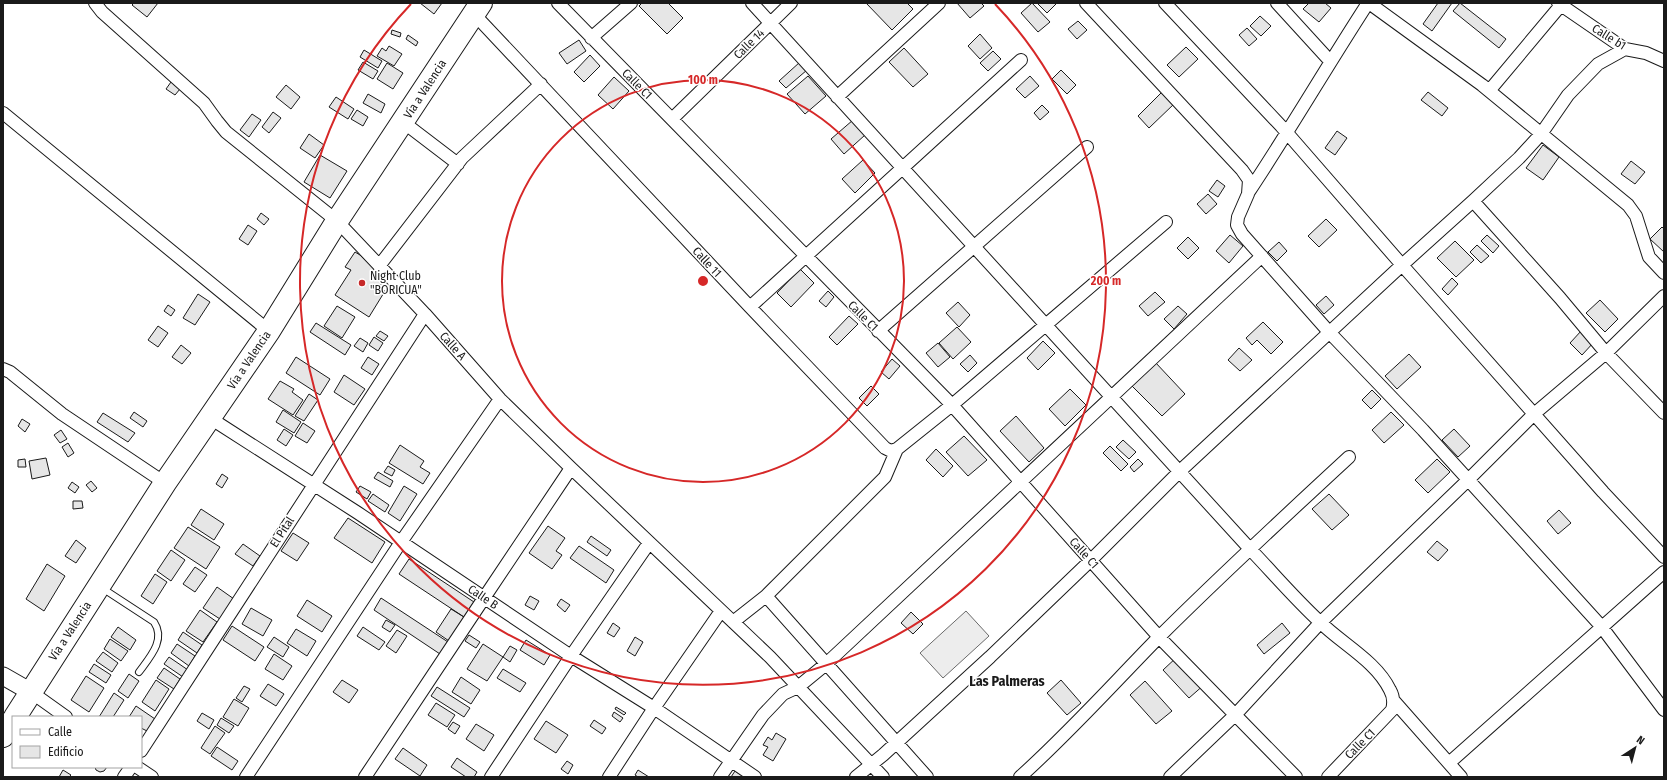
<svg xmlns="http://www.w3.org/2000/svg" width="1667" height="780" font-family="'Fira Sans Condensed',sans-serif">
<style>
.built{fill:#ededed;stroke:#6a6a6a}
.building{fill:#e6e6e6;stroke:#1a1a1a}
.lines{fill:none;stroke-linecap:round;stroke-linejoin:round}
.lane-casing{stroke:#1a1a1a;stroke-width:8}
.street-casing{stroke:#1a1a1a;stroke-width:14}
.secondary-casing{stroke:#1a1a1a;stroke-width:19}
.highway-casing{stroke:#1a1a1a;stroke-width:24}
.lane{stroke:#fff;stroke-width:6}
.street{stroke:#fff;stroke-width:12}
.secondary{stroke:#fff;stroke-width:17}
.highway{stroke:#fff;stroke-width:22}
.ring{fill:none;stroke:#d62828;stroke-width:2}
.poi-dot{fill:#c62828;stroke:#fff;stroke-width:1.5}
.labels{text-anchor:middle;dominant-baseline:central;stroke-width:3;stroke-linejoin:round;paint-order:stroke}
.street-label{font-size:12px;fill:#1a1a1a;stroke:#fff}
.poi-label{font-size:12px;fill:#1a1a1a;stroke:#fff;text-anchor:start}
.quarter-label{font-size:14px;font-weight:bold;fill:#1a1a1a;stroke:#fff}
.centre{fill:#d62828;stroke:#fff;stroke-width:2}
.ring-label{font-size:12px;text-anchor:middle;font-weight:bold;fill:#d62828;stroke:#fff;stroke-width:3;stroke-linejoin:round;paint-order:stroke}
</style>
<rect width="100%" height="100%" fill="#fff"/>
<!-- built -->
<path class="built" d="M966,611L989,636L943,678L920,653Z"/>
<!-- building -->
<path class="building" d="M134,3H158L147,17L132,5Z
M420,3H442L434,14Z
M642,3H668L683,18L667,34L639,6Z
M866,3H907L913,9L892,30Z
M957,3H981L984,6L970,18Z
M1032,3L1050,22L1038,32L1021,13Z
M1037,3H1057L1047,13Z
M1309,3H1325L1331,8L1319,22L1303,9Z
M1438,3H1452L1432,31L1423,24Z
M1460,3L1506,39L1499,48L1453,11Z
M1260,16L1271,26L1261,36L1250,26Z
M1078,21L1087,30L1077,39L1068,29Z
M1247,28L1257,39L1249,46L1239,35Z
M392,30L401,33L400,37L391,34Z
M980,34L992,48L980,59L968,46Z
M408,35L418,42L416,46L406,39Z
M579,40L586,51L567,64L559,53Z
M389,46L402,54L394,66L377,56L382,48L386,51Z
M1186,47L1198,59L1179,77L1167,65Z
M904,48L928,74L913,87L889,62Z
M364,50L382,61L378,68L360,57Z
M993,51L1001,59L988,71L980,63Z
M590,55L600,66L584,82L574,72Z
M363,62L378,71L373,79L358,70Z
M800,62L807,70L786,88L779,81Z
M387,63L403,73L393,89L377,79Z
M1061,70L1076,85L1067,94L1052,79Z
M808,76L826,96L805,114L787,94Z
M1030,76L1039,86L1025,98L1016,89Z
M614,77L629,91L613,109L598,95Z
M171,82L180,89L175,95L166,89Z
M286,85L300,97L291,109L276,97Z
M1163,91L1175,103L1149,128L1138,116Z
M1428,92L1448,108L1442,116L1421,100Z
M368,94L385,104L381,113L363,103Z
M336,97L354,109L348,119L329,107Z
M1042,105L1049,112L1040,120L1034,113Z
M357,110L368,117L363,126L351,119Z
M273,112L281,118L269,133L262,127Z
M252,114L261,120L249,137L240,130Z
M853,120L865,135L844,154L831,139Z
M1337,131L1347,138L1335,155L1325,148Z
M309,134L324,145L315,158L300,148Z
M1543,145L1559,157L1543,180L1526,168Z
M320,155L347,171L330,198L304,182Z
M863,160L875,173L855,193L842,179Z
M1631,161L1645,172L1635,184L1621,174Z
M1217,180L1225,186L1218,197L1209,191Z
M1208,194L1217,204L1206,214L1197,204Z
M261,213L269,219L264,225L257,219Z
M1326,219L1337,230L1319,247L1308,236Z
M248,225L257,231L248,245L239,239Z
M1662,227L1664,229V252L1650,239Z
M1230,235L1243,246L1229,263L1216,251Z
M1487,235L1499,246L1493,253L1481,241Z
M1188,237L1199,248L1188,259L1177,248Z
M1455,241L1474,260L1456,277L1437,258Z
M1279,242L1287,251L1277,261L1268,252Z
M1477,245L1489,256L1481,263L1470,252Z
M355,252L360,255L384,279L379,288L385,291L369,317L335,295L351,270L345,267Z
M800,269L814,283L791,307L777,293Z
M1452,278L1458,284L1448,295L1442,289Z
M828,291L834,297L826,307L819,301Z
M1155,292L1165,302L1148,316L1139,306Z
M198,294L210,302L195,325L183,318Z
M1326,296L1334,305L1324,314L1316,305Z
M1600,300L1618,319L1605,332L1586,313Z
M958,302L970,315L959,327L946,313Z
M168,305L175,310L171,316L164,311Z
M337,306L355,317L342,338L324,326Z
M1178,306L1187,314L1174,329L1164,319Z
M849,316L858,324L837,345L829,337Z
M1263,322L1283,342L1271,354L1257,340L1252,345L1246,338Z
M316,323L351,345L345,355L310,332Z
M158,326L168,333L158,347L148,340Z
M957,327L971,342L953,359L939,343Z
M1582,330L1594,342L1582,355L1570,343Z
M380,331L388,336L384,341L376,336Z
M374,337L383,343L378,351L369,345Z
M360,338L368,343L363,352L354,346Z
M1043,341L1055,353L1038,370L1027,358Z
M938,343L950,357L938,367L926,353Z
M181,345L191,353L182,364L172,357Z
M1239,348L1252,360L1240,371L1228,360Z
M1409,354L1421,367L1397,389L1385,376Z
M970,355L977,363L968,372L960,364Z
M296,357L330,379L320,395L286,373Z
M368,357L379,364L372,375L361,368Z
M892,359L900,366L889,379L881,372Z
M1155,362L1185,394L1162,416L1131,385Z
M344,375L365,389L354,405L334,392Z
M280,381L294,389L292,392L303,400L293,415L268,399Z
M871,386L879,394L867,406L859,398Z
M1070,389L1086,405L1065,426L1049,409Z
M1372,390L1381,399L1371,409L1362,400Z
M309,394L318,400L304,421L295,416Z
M283,410L301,422L294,433L276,422Z
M134,412L147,421L143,427L130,418Z
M1391,412L1404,425L1384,443L1372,430Z
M103,413L135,433L128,442L97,422Z
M1016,416L1044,448L1029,462L1000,431Z
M22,419L30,424L25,432L18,426Z
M303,423L315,431L307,443L295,436Z
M284,429L293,435L286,446L277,440Z
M1454,429L1470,446L1458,457L1442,440Z
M61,430L67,439L60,443L54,435Z
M964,436L987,460L968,476L946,452Z
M1123,440L1136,452L1129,459L1116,447Z
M68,443L74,453L68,457L62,447Z
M400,445L424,461L420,467L430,473L423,484L389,463Z
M1110,446L1128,464L1121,471L1103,453Z
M936,449L953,466L943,477L926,460Z
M46,458L50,475L32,479L29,461Z
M25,459L26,467H18V460Z
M1138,459L1143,464L1134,472L1130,467Z
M1437,459L1450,472L1428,493L1415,480Z
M388,466L395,470L392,476L384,472Z
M378,472L393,481L390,487L374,478Z
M222,474L228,478L222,488L216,484Z
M91,481L97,488L92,492L86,485Z
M72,482L79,487L75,493L68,488Z
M360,486L371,492L367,499L356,492Z
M404,486L417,494L400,521L388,513Z
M373,494L389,505L385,512L368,501Z
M1329,494L1349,515L1332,530L1312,509Z
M73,501H82L83,508L73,509Z
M201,509L224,524L214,540L191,525Z
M1559,510L1571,523L1558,534L1547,521Z
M348,518L385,542L372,563L334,538Z
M548,526L565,538L556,551L562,555L552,569L529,553Z
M188,527L220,547L206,569L174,548Z
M293,533L309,543L297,561L281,551Z
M591,536L611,550L607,556L587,542Z
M76,540L86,548L76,563L65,556Z
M1437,541L1448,550L1438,561L1427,552Z
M243,544L260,556L253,566L235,554Z
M579,546L614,570L606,583L570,558Z
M171,550L185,560L171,581L157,571Z
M409,559L474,602L464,617L399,574Z
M47,564L65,576L44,611L26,599Z
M195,567L207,575L195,592L183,584Z
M155,574L167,582L153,604L141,596Z
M217,587L234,599L220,619L203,608Z
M530,596L539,601L534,610L525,605Z
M381,598L448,642L440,654L374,610Z
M561,599L570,605L565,612L557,605Z
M307,600L332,616L322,632L297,616Z
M251,608L272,620L263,636L242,624Z
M451,609L464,617L449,641L436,632Z
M200,610L217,622L203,642L186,631Z
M911,612L923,624L913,634L901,623Z
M386,620L395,625L390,632L382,627Z
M613,623L620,628L614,637L607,633Z
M1282,623L1290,633L1264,654L1257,645Z
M232,626L264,647L255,661L223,640Z
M118,627L136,640L130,650L111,637Z
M363,627L385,642L379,650L357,636Z
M296,629L316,641L307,656L287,643Z
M397,630L407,636L396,653L386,646Z
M183,632L202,645L197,653L178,640Z
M469,635L480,642L476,648L465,641Z
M274,637L289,647L283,657L267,647Z
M635,637L643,642L635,656L627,651Z
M110,639L128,651L121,661L104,649Z
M526,640L550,655L544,665L520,650Z
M177,644L195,656L189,666L171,653Z
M483,644L503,657L487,681L467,669Z
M510,646L517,650L510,662L503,657Z
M103,652L118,663L112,672L96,661Z
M274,654L292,666L283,680L265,669Z
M1178,656L1205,684L1189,698L1163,670Z
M169,657L188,670L183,677L164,664Z
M94,664L111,675L106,683L89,672Z
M164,668L180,679L174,689L157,678Z
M503,669L526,683L520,692L497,678Z
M129,674L139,681L128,698L118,691Z
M86,676L104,688L89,712L71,700Z
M461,677L480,690L471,704L452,692Z
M156,680L169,689L155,711L142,702Z
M342,680L358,690L349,703L333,692Z
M1061,680L1081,703L1067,715L1047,693Z
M1145,681L1172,711L1156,724L1130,695Z
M268,684L284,694L276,706L260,696Z
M244,686L250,689L242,702L236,698Z
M437,687L470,708L464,717L431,696Z
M114,693L124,700L113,717H99Z
M234,699L249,708L238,726L223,717Z
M436,703L455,715L447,727L428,715Z
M136,706L155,719L147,731L141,728V717H129Z
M616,707L626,713L624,715L615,709Z
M614,712L623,718L620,722L612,716Z
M202,713L214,720L209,729L197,721Z
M221,718L234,726L229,733L217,725Z
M594,720L606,728L602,734L590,726Z
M546,721L568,735L556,753L534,739Z
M453,722L460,726L455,734L448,729Z
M476,724L494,735L484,751L466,739Z
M215,726L225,733L210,754L201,748Z
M776,733L786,739L773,761L763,755L768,747L763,745L768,737L772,740Z
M217,747L238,761L232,770L211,756Z
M403,748L427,765L420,776L395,759Z
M457,758L477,772L474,777H466L451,767Z
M567,761L573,765L568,774L561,769Z
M95,767H107L104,771L100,772L96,770Z
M63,770L71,775L69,777H59Z
M638,770L649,777H638L635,775Z
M735,771L744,777H731Z"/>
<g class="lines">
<!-- lane casing -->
<g class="lane-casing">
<path id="lane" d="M102,588L154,622C166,640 150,657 139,672"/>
</g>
<!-- street casing -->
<g class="street-casing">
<path id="street" d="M95,3L102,12L204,103L217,121L226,132L337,221L425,314L500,399L571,468L770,657L883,777
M558,3L952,405L1159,637L1296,777
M752,3L1250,549C1273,573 1295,599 1320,622C1342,644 1376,661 1390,690C1394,697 1394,703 1392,710L1328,777
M1086,3L1242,170L1249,180L1248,194L1238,217L1237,225L1242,234L1329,332L1423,430L1601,626L1664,710
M1165,3L1281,126L1402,265L1603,492L1664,557
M1277,3L1330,61
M1369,3L1482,85L1628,205L1636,216L1649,257L1664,273
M1558,3L1625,49L1646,53L1664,61
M474,14L750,307L885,448L891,451L897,449L952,405L1166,222
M591,38L631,3
M1489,91L1561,5
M837,97L939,3
M3,113L269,331
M672,119L791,3
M403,122L458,164
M1248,193C1290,130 1327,66 1368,3
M1473,201L1560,298L1606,353L1664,413
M379,266L462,158L541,84
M750,307L1021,60
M878,331L1087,147
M3,369L10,372L62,414L165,483
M210,418L358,513L571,656L654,708L755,777
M897,449L885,477L766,596L927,777
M733,622L766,596
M31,692L66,717
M1394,701L1461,777
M141,751L425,314
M1449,763L1664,572
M137,767L152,777
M124,777L131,767
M246,777L401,542L500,399
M365,777L484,598L571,468
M491,777L571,656L649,543
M609,777L654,708L721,611
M720,777L763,715L783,694L798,687L826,664L1262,256
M856,777L883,755L990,657L1091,560L1180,471L1402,265L1473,201L1519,158L1541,134L1568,95L1598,64L1625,49
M1020,777C1069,733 1112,685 1158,638C1220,576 1285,516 1349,457
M1170,777L1236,714L1320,623L1468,480L1534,414L1606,353L1664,296"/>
</g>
<!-- secondary casing -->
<g class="secondary-casing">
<path id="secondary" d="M3,676L31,692"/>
</g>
<!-- highway casing -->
<g class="highway-casing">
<path id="highway" d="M15,717L165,483L269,331L337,221L481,3
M3,736L13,720"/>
</g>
<!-- lane -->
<use href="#lane" class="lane"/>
<!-- street -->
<use href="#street" class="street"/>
<!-- secondary -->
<use href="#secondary" class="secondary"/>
<!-- highway -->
<use href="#highway" class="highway"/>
</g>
<!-- distance rings -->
<g class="ring">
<circle cx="703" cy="281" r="201"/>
<path d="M995 4A403 403 0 1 1 411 4"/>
</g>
<!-- markers -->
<circle class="poi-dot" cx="362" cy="283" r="4"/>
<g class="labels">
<!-- street labels -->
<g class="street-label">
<text transform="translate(1609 37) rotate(32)">Calle b1</text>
<text transform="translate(749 44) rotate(-44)">Calle 14</text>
<text transform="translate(637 84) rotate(45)">Calle C1</text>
<text transform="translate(425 89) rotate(-57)">Vía a Valencia</text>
<text transform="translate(707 262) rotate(47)">Calle 11</text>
<text transform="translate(863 316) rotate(45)">Calle C1</text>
<text transform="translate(453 346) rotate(48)">Calle A</text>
<text transform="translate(249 360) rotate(-56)">Vía a Valencia</text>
<text transform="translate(282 532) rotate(-57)">El Pital</text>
<text transform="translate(1084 553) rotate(48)">Calle C1</text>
<text transform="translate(483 597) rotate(34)">Calle B</text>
<text transform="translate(70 631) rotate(-57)">Vía a Valencia</text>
<text transform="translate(1360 744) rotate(-45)">Calle C1</text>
</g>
<!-- poi labels -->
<g class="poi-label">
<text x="370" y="276">Night Club<tspan x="370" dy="14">"BORICUA"</tspan></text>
</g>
<!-- quarter labels -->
<g class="quarter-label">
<text x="1007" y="681">Las Palmeras</text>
</g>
</g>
<circle cx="703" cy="281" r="6" class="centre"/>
<g class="ring-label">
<text x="703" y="84">100 m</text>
<text x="1106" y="285">200 m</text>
</g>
<!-- border -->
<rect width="1667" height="780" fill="none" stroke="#1a1a1a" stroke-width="8"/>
<!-- legend -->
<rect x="12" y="716" width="130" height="52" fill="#ffffff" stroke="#a3a3a3"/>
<rect x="20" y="729" width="20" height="6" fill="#ffffff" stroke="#a3a3a3"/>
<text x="48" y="736" font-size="12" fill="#1a1a1a">Calle</text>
<rect x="20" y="746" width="20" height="12" fill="#e6e6e6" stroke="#a3a3a3"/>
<text x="48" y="756" font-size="12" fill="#1a1a1a">Edificio</text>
<!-- north arrow -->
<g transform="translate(1635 748) rotate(36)" stroke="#ffffff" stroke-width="3" paint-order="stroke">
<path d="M0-3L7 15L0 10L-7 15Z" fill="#1a1a1a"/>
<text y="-6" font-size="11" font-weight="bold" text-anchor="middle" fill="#1a1a1a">N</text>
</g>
</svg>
